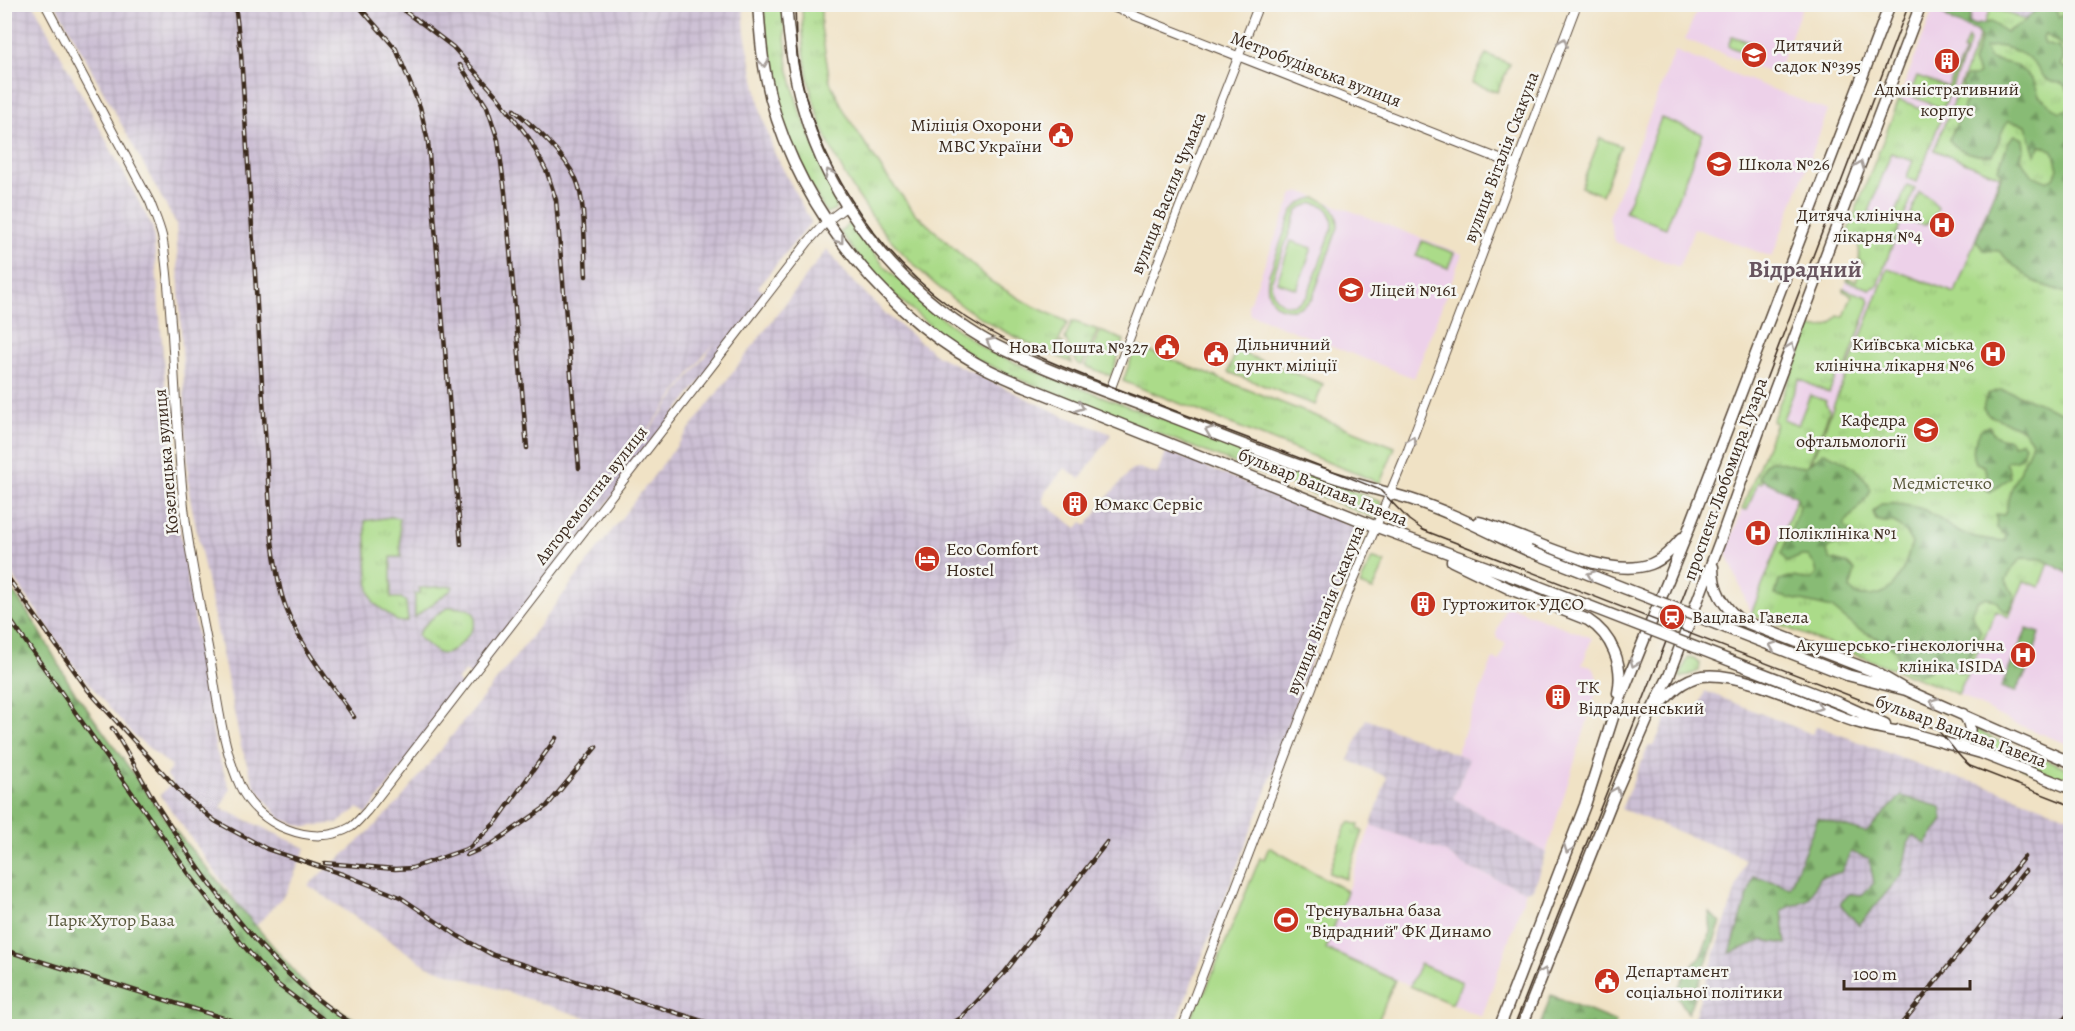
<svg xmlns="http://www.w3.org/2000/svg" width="2075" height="1031" font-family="Alegreya,serif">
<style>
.built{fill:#edd1e9}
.industrial{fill:url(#industrial-grid);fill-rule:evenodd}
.grass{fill:url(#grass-tufts);stroke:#738254;stroke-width:1.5}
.forest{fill:url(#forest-firs);stroke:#62724a;stroke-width:1.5}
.garden{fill:#abdb89;stroke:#738254;stroke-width:1.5;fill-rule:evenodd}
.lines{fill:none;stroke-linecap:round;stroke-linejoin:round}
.minor-casing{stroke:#564637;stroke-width:10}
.major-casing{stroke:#564637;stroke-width:13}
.minor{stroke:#fff;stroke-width:8}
.major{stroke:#fff;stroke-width:10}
.tram{stroke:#3b2a1e;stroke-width:1.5}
.rail-casing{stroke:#3b2a1e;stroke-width:4.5}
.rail{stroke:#f6f6f2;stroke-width:2;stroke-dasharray:7;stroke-linecap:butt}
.major-bridge-casing{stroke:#564637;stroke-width:13;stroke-linecap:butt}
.major-bridge{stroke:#fff;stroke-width:10}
.oneway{stroke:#a79f9a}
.labels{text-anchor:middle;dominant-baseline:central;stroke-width:5;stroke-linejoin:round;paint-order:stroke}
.poi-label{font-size:18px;fill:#3b2a1e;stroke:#f6f6f2;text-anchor:start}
.street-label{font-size:18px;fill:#3b2a1e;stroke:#f6f6f2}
.park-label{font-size:18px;fill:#575639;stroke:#f6f6f2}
.district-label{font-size:24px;font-weight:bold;fill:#68555f;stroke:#f6f6f2}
</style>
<defs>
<pattern id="industrial-grid" width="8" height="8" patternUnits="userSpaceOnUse" patternTransform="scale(1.5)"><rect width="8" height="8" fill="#ccbfd4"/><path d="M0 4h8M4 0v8" fill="none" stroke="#b0a4b6"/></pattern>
<pattern id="grass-tufts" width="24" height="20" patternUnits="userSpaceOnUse" patternTransform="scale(1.5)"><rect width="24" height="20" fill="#abdb89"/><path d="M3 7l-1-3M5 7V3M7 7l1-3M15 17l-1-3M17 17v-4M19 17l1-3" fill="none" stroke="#94bc76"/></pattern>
<pattern id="forest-firs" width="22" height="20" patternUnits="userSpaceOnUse" patternTransform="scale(1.5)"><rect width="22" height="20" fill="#88bb75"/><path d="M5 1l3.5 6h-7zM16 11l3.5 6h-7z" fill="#70985f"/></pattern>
</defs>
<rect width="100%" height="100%" fill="#f6f6f2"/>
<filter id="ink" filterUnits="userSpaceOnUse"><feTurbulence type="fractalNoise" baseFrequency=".0167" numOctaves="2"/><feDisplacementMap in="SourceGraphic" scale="12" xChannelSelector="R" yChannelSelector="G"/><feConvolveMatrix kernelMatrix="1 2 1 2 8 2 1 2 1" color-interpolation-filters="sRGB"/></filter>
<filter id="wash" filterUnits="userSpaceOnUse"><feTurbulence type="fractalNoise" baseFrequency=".008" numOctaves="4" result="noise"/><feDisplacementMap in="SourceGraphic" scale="24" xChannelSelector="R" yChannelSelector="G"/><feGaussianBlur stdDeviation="1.35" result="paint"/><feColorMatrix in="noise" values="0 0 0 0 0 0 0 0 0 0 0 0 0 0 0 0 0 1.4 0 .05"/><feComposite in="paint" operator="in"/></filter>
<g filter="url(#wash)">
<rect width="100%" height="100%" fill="#f0e2c5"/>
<!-- built -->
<path class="built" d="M1699,5H1803L1776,75L1685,39Z
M1935,5H2070V745L2009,721L1958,694L1751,614L1726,551L1776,423L1772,421L1811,327L1818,329L1827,327L1838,315L1844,317L1852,295L1843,291L1848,278L1856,281L1863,262L1859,260L1858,243L1853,237L1847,233Z
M1675,51L1828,111L1772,257L1694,228L1679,267L1615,242L1609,217Z
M1302,192L1462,254L1414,378L1250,314L1248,306L1293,194Z
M1506,605L1592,638L1582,665H1589L1594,668L1597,679V690L1546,853L1453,798L1469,759L1456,754L1493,659L1499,661L1506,643L1497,639L1496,634Z
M1371,825L1445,852L1464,866L1526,891L1482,1017L1326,949Z"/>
<!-- industrial -->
<path class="industrial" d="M4,5H34L153,228L174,494L216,750L230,789L221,808L306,848L286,893L255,927L160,795L173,783L166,775L172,767L133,735L77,670L5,565Z
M56,5H743L745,33L761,112L774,152L811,222L758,287L767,294L475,677L465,671L457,681L463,686L367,814L358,808L338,823L306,827L280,819L254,785L241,746L189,493L176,224ZM718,339L641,441H640L702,358Z
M1998,5H2051L2042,26L1996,7Z
M827,249L848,276L888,316L938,356L1064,416L1112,434L1080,479L1065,468L1045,492L1043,499L1045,504L1077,528L1082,522L1087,525L1107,498L1132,469L1139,468L1157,474L1167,451L1363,530L1303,682L1266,792L1175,1026H611L427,966L308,885L354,846L397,804L516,656Z
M1705,691L1812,734L1817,726L1946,775L1985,785L2070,817V1026H1691L1745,861L1742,857L1621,809L1649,745H1654L1667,717L1678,719L1688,713L1697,712Z
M1366,719L1469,759L1453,798L1546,853L1533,889L1526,891L1464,866L1445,852L1371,825L1387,777L1348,760Z"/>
<!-- grass -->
<path class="grass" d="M764,5H782L788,67L799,109L839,202L834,210L826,213C817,196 806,180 799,163C776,113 765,60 764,5Z
M802,5H821V27L830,82L847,116L885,174L915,213L990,281L1027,303L1068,322L1052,355C1018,338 983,322 953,299C879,241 817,154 805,59C802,41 803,23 802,5Z
M2052,5H2070V507L2040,587L2024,581L2009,617L1996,611L1958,694L1751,614L1888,268L1955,293L2000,176L1934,150L1991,7L2043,27Z
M1732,36L1755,44L1751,55L1728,46Z
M1968,38L1970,42L1944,106L1939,107L1913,97L1911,91L1917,76L1948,87L1965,52L1963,51Z
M1486,54L1510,64L1497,92L1472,83Z
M1899,100L1938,114L1941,118L1917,182L1906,178L1913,161L1891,153L1869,212L1900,225L1877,286L1870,289L1847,281L1848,278L1856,281L1863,262L1859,260C1861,247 1858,240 1847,233Z
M1907,185L1915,188L1903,220L1895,216Z
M1919,192L1931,199L1938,208L1934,219L1924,225L1908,222Z
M848,224L853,226L885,267L943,319L985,349L1027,368L1381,502L1375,518L1021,380L978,360L935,330L874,277L840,232Z
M1844,289L1868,297L1870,301L1847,366L1842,372L1837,373L1829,393L1799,379L1783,419L1798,425L1810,395L1826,401L1825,403L1829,409V413L1796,496L1790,494L1791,489L1763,480L1761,483L1758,482L1747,510L1742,509L1776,423L1772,421L1811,327C1823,330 1832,326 1838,315L1844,317L1852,295L1843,291Z
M1072,321L1098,330L1082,365L1078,364L1065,339Z
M1100,331L1124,340L1111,376L1085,366Z
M1061,342L1063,343L1072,363L1055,355Z
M1136,346L1395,447L1380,483L1123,381Z
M1236,351L1323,384L1315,405L1228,372Z
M391,517L399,518L401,557H391V598H401L406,602L408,621L403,622L397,621L374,603L369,590L365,521Z
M453,586L452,589L415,617V594L420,593L419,588Z
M451,607C457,608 465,608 470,610C488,619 455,655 442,654C434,653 426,643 419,638L418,634C424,624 440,610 451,607Z
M1688,657L1694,658L1700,664L1699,671L1681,678L1680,676Z
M1973,726L1994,739L2070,769V786L1966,746Z
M1349,822L1359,825L1358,829L1363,831L1346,879L1329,873L1346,825H1348Z"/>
<!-- forest -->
<path class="forest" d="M1945,5H1973L1969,23L1975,25L1991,22L2006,32L2024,22L2040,5H2055L2054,7L2059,17L2066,12L2070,22V51L2045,34L2043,39L2045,44L2060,48L2064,57L2060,65L2070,71V92L2062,83C2058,82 2055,83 2052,82C2045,80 2042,75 2039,69C2030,54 2001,42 1985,48L1990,59L2016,65L2034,81L2039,96L2060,112L2069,109L2070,103V294L2036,283L2013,265L1999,251L1983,250L1976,240L2002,175L1998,169L2009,141L2015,135L2023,139L2024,148L2020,158L2031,175L2046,181L2054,178L2058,169C2053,154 2058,151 2041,145L2035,155L2026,125L2008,121C2000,131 1999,144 1993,155C1976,157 1959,152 1949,140L1963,110L1967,93L1962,84L1966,76H1975L1979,73L1973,63L1981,38L1976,31L1953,22L1942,13Z
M2000,390L2014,393L2070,416V574L2042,559L2022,558L2014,566L2006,580L2015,598L2009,612L2001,609L1997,602L1987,597L1977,601L1971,613L1981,632L1962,673L1939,663L1929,671L1918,675L1898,664L1897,651L1884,641L1858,629L1832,608L1775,595L1779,581C1795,572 1797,581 1813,579L1817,574L1815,565L1808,556H1801L1787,562L1781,554L1800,507L1796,496L1759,478C1766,445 1786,470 1805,466C1813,464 1818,456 1824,452C1848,463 1858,465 1871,489L1868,496L1846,522L1844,527L1850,531L1844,543L1829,547L1827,551L1830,559L1848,564L1855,571L1850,588L1856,595C1894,602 1903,573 1912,543L1906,533L1894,522H1884L1876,520L1873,512L1881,504C1893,503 1917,506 1927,511C1938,517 1947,526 1959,532C1973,538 1990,540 2005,541L2006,535L1997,528L1996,514L2004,515C2009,508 2006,504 2009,496C2014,478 2027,461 2032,441L2021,428L1988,415L1983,408L1987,394Z
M1989,426C1993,436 1999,439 2009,439L2013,445L2022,441L2025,445L2022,456L2016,460L2008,461L2006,464L2008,466L2010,477L1991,492L1987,490V476L1984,466L1976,463C1970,450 1975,441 1981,429Z
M5,580L37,626L72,688L168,822L315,996L367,1026H5Z
M2027,629L2040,633L2029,668L2015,692L2001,687Z
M1901,796L1941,807L1943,820L1926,844L1913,835L1908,844L1902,874L1859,925L1840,904L1849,894L1862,895L1874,883L1869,858L1851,852L1841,872L1819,878L1809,899L1782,910L1786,944L1763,940L1730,953L1754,876L1790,887L1818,818L1866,833Z
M1709,913L1721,922L1688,1013L1675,993L1687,971L1699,959L1711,932Z
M1551,995L1616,1022L1614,1026H1540Z"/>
<!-- garden -->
<path class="garden" d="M1661,118L1703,134L1666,228L1625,212Z
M1600,138L1621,146L1602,195L1581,187Z
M1316,198C1332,203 1338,211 1338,227L1312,299C1289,321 1261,305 1269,275L1292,212C1299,203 1305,200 1316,198ZM1313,203C1327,204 1333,213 1333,227L1307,297C1290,312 1272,304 1271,282L1297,212L1302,207Z
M1291,241L1312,248L1297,289L1277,282Z
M1422,241L1454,253L1448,268L1416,256Z
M1372,558L1385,563L1373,590L1360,585Z
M1269,847L1347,891L1326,949L1395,980L1376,1026H1188L1199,996L1205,992L1260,858L1264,859Z
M1420,964L1462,982L1452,1004L1410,986Z"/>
</g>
<g filter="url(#ink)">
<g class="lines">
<!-- minor casing -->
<g class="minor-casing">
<path id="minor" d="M45,4L150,202C154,213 159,224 162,236C168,268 169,302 172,335C176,395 178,456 185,516C191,565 202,614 211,663C218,704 223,748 240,786C257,825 313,849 351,827C357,823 362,816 367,811L808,242L826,222L847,206
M1105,4L1515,165
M1109,393L1152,278L1259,4
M1183,1026L1347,596L1408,450L1577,4"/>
</g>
<!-- major casing -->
<g class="major-casing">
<path id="major" d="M758,4C760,29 761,53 766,77C787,190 876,307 976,363C991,372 1009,379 1025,386L1377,527L1522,580
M786,4C789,39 793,75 803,108C829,203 898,288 982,338C993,345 1006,350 1018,356C1063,377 1110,393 1157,411C1209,431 1262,453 1315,471C1346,482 1379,490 1410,499C1451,512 1490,533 1529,551
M1479,522C1526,535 1605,581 1651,564C1664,559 1673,548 1682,538
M1452,561L1510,589L1588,620C1612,635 1624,665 1618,693
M1713,567C1713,590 1723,606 1740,620L1875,672L1906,690
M1847,675L1906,690L2070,762
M1839,703L1885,724
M1658,707C1670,693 1683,679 1702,676C1742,670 1816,709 1856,722C1872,727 1889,730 1906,733
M1899,730L1981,753L2070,788
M1956,747C1971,739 1974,727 1963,714
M1500,1026L1585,805L1614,714L1688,531L1890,4
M1522,1026L1614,796L1648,718L1669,676L1720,541L1758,434L1921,4"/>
</g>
<!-- minor -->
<use href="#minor" class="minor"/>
<!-- major -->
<use href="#major" class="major"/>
<!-- tram -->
<path class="tram" d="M795,4C796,24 795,44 798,63C815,159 872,250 951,307C1008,348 1074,372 1139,397C1219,428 1301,457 1380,490L1409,520L1423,530L1936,729C1949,740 1956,755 1970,766L2070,805
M1514,1026L1659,660L1909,4"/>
<!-- rail casing -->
<g class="rail-casing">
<path id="rail" d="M235,4L241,54L272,541C275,559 277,578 282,596C295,641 328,679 354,717
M357,4L396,49L420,107L428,142L461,544
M395,4L419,22
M415,18L453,47L496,95L529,138L547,172L556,200L579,468
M460,65L487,107L498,140L505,192L527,448
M514,110C537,130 562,151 576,179C586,201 584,251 586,276
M4,572L88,690L183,795L215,821L267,849L345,875L400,897L458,936L493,955L718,1026
M4,611L189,874L242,944L277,984L332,1026
M112,728C129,753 142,781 158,807C209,888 273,976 356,1026
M467,855L492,844L547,806L596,747
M325,863L395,869L412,868L469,848L497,821L556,738
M1990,899L2024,857
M4,950L249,1026
M948,1026L961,1018L1005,972L1107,842
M1900,1026L2025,871
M2059,1026L2070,1012"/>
</g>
<!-- rail -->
<use href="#rail" class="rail"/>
<!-- major-bridge casing -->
<g class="major-bridge-casing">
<path id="major-bridge" d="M1529,551L1847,675
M1522,580L1839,703"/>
</g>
<!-- major-bridge -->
<use href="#major-bridge" class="major-bridge"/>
</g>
<!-- one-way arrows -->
<defs><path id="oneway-chevron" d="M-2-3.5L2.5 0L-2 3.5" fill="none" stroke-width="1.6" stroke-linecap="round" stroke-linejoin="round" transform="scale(1.5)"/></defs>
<g class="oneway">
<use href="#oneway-chevron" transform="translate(1563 42) rotate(-69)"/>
<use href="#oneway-chevron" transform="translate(764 63) rotate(83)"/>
<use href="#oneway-chevron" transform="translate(1860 165) rotate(-69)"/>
<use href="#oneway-chevron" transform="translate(829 173) rotate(-117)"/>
<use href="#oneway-chevron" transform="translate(840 240) rotate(53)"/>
<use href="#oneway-chevron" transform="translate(990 342) rotate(-153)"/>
<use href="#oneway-chevron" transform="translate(1791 347) rotate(-69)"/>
<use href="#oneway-chevron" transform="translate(1080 407) rotate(22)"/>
<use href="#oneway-chevron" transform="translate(1209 431) rotate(-159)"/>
<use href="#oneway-chevron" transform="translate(1412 440) rotate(-69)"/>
<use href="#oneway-chevron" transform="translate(1591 575) rotate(-159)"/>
<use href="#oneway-chevron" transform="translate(1773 646) rotate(-159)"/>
<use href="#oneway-chevron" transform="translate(1634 663) rotate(112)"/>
<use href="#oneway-chevron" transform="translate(1934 702) rotate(-158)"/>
<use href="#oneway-chevron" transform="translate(1818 707) rotate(21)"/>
<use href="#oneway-chevron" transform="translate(1616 791) rotate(-67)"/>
<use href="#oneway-chevron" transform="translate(1568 849) rotate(111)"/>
<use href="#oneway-chevron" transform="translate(1544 972) rotate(-68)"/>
</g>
</g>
<!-- icons -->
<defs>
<g id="school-disc" transform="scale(1.35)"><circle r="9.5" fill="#c8321e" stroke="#f6f6f2"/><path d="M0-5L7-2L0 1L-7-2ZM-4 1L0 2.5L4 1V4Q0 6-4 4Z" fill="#fff"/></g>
<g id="building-disc" transform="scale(1.35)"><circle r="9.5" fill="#c8321e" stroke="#f6f6f2"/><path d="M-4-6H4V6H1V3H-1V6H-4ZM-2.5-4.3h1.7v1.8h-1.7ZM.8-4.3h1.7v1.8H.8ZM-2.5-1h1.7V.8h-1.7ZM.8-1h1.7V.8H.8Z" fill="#fff"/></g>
<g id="civic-disc" transform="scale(1.35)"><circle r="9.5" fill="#c8321e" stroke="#f6f6f2"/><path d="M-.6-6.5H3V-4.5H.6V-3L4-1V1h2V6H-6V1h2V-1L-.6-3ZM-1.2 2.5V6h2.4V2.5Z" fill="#fff"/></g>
<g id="hospital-disc" transform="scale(1.35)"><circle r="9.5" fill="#c8321e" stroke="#f6f6f2"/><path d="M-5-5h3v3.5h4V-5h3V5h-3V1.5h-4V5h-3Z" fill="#fff"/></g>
<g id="university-disc" transform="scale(1.35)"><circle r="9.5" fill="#c8321e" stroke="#f6f6f2"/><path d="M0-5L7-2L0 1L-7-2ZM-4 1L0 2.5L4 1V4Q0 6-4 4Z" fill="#fff"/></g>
<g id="hotel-disc" transform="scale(1.35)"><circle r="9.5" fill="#c8321e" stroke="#f6f6f2"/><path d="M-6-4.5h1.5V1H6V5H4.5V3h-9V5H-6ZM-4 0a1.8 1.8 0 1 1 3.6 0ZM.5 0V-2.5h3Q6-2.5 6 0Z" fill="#fff"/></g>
<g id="station-disc" transform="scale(1.35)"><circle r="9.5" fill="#c8321e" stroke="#f6f6f2"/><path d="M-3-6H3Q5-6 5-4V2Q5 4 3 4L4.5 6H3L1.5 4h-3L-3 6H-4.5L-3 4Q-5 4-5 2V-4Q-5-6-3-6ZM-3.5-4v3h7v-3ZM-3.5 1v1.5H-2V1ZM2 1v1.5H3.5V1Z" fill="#fff"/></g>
<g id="stadium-disc" transform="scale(1.35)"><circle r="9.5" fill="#c8321e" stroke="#f6f6f2"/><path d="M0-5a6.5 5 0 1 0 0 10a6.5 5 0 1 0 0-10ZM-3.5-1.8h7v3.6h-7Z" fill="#fff"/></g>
</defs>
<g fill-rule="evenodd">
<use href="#school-disc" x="1754" y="55"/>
<use href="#building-disc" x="1947" y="61"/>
<use href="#civic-disc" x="1061" y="135"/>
<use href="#school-disc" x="1719" y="164"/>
<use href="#hospital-disc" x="1942" y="225"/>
<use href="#school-disc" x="1351" y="290"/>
<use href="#civic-disc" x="1167" y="347"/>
<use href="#civic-disc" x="1216" y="354"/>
<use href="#hospital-disc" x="1993" y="354"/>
<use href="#university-disc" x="1926" y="430"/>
<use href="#building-disc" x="1075" y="504"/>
<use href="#hospital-disc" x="1758" y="533"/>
<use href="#hotel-disc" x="927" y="559"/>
<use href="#building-disc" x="1423" y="604"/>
<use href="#station-disc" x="1672" y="617"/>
<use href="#hospital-disc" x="2023" y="655"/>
<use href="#building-disc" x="1558" y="697"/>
<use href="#stadium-disc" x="1286" y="920"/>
<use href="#civic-disc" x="1607" y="981"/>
</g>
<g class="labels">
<!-- poi labels -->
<g class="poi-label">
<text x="1774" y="45">Дитячий<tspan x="1774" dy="21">садок №395</tspan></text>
<text x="1947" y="89" text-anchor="middle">Адміністративний<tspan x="1947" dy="21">корпус</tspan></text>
<text x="1042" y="125" text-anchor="end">Міліція Охорони<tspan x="1042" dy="21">МВС України</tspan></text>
<text x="1738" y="164">Школа №26</text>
<text x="1922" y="215" text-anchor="end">Дитяча клінічна<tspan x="1922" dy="21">лікарня №4</tspan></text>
<text x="1370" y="290">Ліцей №161</text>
<text x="1236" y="344">Дільничний<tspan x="1236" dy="21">пункт міліції</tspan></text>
<text x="1974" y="344" text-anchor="end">Київська міська<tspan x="1974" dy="21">клінічна лікарня №6</tspan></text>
<text x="1148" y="347" text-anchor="end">Нова Пошта №327</text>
<text x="1906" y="420" text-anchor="end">Кафедра<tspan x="1906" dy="21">офтальмології</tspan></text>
<text x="1094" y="504">Юмакс Сервіс</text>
<text x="1778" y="533">Поліклініка №1</text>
<text x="946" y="549">Eco Comfort<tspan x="946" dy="21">Hostel</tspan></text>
<text x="1442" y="604">Гуртожиток УДСО</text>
<text x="1692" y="617">Вацлава Гавела</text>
<text x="2004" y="645" text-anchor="end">Акушерсько-гінекологічна<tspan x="2004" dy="21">клініка ISIDA</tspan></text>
<text x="1578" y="687">ТК<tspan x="1578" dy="21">Відрадненський</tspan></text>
<text x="1306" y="910">Тренувальна база<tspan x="1306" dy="21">"Відрадний" ФК Динамо</tspan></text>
<text x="1626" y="971">Департамент<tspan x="1626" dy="21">соціальної політики</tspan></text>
</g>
<!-- street labels -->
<g class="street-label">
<text transform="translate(1316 69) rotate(21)">Метробудівська вулиця</text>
<text transform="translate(1501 157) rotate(-69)">вулиця Віталія Скакуна</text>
<text transform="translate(1168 193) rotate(-68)">вулиця Василя Чумака</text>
<text transform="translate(166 462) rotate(-95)">Козелецька вулиця</text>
<text transform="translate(1725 479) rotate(-70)">проспект Любомира Гузара</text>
<text transform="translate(1323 487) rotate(22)">бульвар Вацлава Гавела</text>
<text transform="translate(591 495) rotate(-52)">Авторемонтна вулиця</text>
<text transform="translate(1325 610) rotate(-68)">вулиця Віталія Скакуна</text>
<text transform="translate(1961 731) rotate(20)">бульвар Вацлава Гавела</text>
</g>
<!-- park labels -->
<g class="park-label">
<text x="1942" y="483">Медмістечко</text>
<text x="111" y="920">Парк Хутор База</text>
</g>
<!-- district labels -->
<g class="district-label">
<text x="1805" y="269">Відрадний</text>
</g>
</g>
<!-- margin -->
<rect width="2075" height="1031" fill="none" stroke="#f6f6f2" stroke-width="24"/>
<!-- scale -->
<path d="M1844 980v9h126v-9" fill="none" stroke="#3b2a1e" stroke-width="3"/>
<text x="1853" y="980" font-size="18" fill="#3b2a1e" stroke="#f6f6f2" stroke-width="4.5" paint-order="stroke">100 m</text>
</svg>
